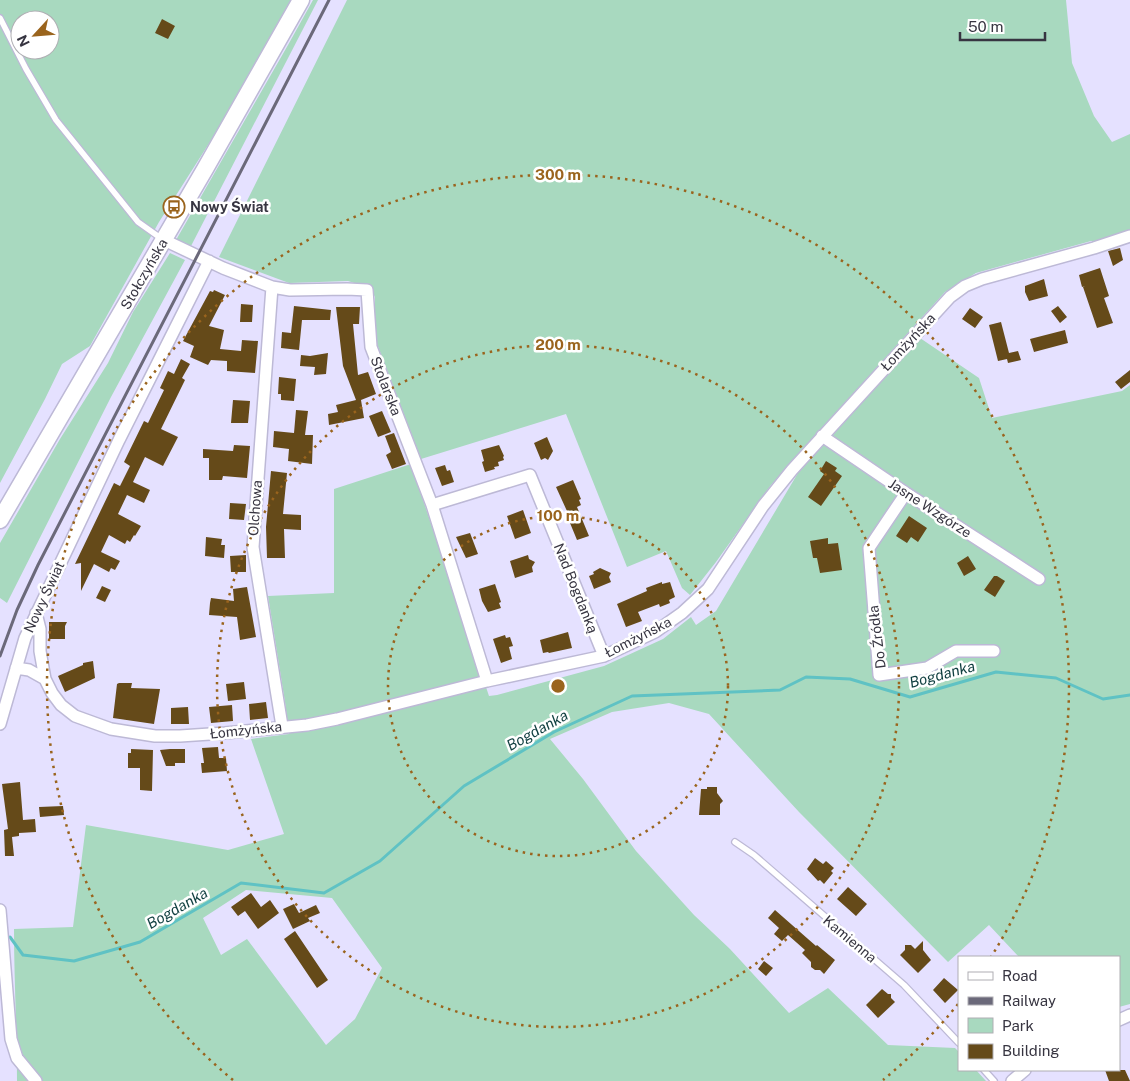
<svg xmlns="http://www.w3.org/2000/svg" width="1130" height="1081" font-family="'Public Sans',sans-serif">
<style>
.green{fill:#a8d9bf;fill-rule:evenodd}
.lines{fill:none;stroke-linecap:round;stroke-linejoin:round}
.stream{stroke:#5fc2c4;stroke-width:3}
.building{fill:#654a19}
.lane-casing{stroke:#bdb9d6;stroke-width:8}
.street-casing{stroke:#bdb9d6;stroke-width:14}
.secondary-casing{stroke:#bdb9d6;stroke-width:19}
.lane{stroke:#fff;stroke-width:5.5}
.street{stroke:#fff;stroke-width:11}
.secondary{stroke:#fff;stroke-width:16}
.rail{stroke:#6b697a;stroke-width:3}
.ring{fill:none;stroke:#9a641d;stroke-width:2.5;stroke-dasharray:2.5 5}
.labels{text-anchor:middle;dominant-baseline:central;stroke-width:5;stroke-linejoin:round;paint-order:stroke}
.poi-label{font-size:14px;font-weight:bold;fill:#373541;stroke:#fff;text-anchor:start}
.street-label{font-size:14px;fill:#373541;stroke:#fff}
.water-label{font-size:15px;font-style:italic;fill:#0f3e3f;stroke:#fff}
.centre{fill:#9a641d;stroke:#fff;stroke-width:2.5}
.ring-label{font-size:15px;text-anchor:middle;font-weight:bold;fill:#9a641d;stroke:#fff;stroke-width:5;stroke-linejoin:round;paint-order:stroke}
</style>
<rect width="100%" height="100%" fill="#e5e1ff"/>
<!-- green -->
<path class="green" d="M0,0H291L222,123L159,222L90,346L62,364L45,399L0,483ZM20,20H50V50H20Z
M313,0H318L191,246L176,240L288,45Z
M347,0H1066L1072,63L1094,116L1112,142L1130,134V230L1098,241H1091L976,273L945,292L771,485L716,562L690,595L682,588L666,551L627,567L566,414L421,459L374,336L375,297L370,288L348,281L289,283L219,257Z
M170,253L185,260L111,397L7,603L0,598V543L60,439L108,363L133,312Z
M920,338L979,378L992,418L1122,391L1130,385V1004L1119,1007V957H1019L989,925L948,962L799,812L709,714L669,703L612,712L550,739L583,779L636,851L694,915L730,949L789,1013L828,988L888,1045L955,1048L959,1052V1070H976L986,1081H17C17,1030 14,980 14,929L73,927L86,825L228,850L284,834L251,739L289,734L285,702L268,596L334,593V489L411,464L489,696L497,695L604,666L663,639L691,617L696,625L716,611L798,473ZM246,890L332,898L382,968L355,1019L326,1045L247,939L221,955L203,918Z"/>
<g class="lines">
<!-- stream -->
<path class="stream" d="M10,937L23,955L74,961L140,942L241,883L324,893L380,861L464,786L554,732L632,696L780,690L806,677L850,679L910,697L996,672L1056,678L1103,699L1130,695"/>
</g>
<!-- building -->
<path class="building" d="M162,19L175,26L168,39L155,33Z
M1120,248L1123,260L1113,266L1108,251Z
M1100,268L1109,296L1104,298L1113,323L1097,328L1083,287L1085,286L1082,287L1079,275Z
M1044,279L1048,296L1029,301L1025,292V286Z
M214,290L225,295L209,326L224,330L220,349L241,351L242,340L258,341L255,373L227,371V361L211,360L208,365L190,357L194,346L183,341L210,291L213,292Z
M241,304L253,305L252,322H240Z
M294,306L331,310L330,320H302L299,350L281,348L282,332L291,333Z
M1058,306L1067,317L1060,323L1051,311Z
M336,307H360L359,324H353L358,375L368,372L376,394L361,400L364,418L329,425L328,414L338,412L336,405L356,400L343,366Z
M970,308L983,317L975,328L962,319Z
M1001,322L1009,353L1018,351L1021,360L1008,363L1007,359L998,361L989,325Z
M1065,330L1068,343L1034,352L1030,339Z
M328,353L326,374L314,375L315,367L300,366L301,355L310,356Z
M181,359L190,364L182,378L185,380L161,429L178,437L163,466L145,457L133,482L150,490L144,503L127,495L118,514L141,526L135,536L134,535L130,542L127,540L125,544L109,535L101,552L120,561L115,570L111,568L109,572L94,564L81,591V563L75,564L114,483L120,486L130,466L124,462L144,421L148,423L164,390L160,388L168,371L174,374Z
M1130,370V382L1121,389L1115,382Z
M279,377L296,379L294,401L281,400V394H278Z
M233,400L250,401L248,423H231Z
M296,410L308,411L305,435H313L312,464L288,461L289,449L273,447L274,431L294,433Z
M382,411L391,432L378,437L369,416Z
M394,433L406,464L392,469L386,455L391,452L385,436Z
M547,437L553,451L548,460L545,458L541,460L534,443Z
M234,445L250,446L247,478L223,476L222,480H209V458H203V449L233,451Z
M499,445L504,456L503,457L504,460L498,462L499,466L494,467L495,469L485,472L482,462L484,461L481,450Z
M826,461L837,468L835,471L842,476L821,506L808,497L824,474L820,471Z
M445,465L447,471L450,470L454,482L442,486L435,468Z
M271,471L287,473L283,514L301,515V530L284,529L285,558H267L266,527Z
M573,480L581,499L579,500L581,505L577,507L589,536L577,540L570,523L572,522L556,487Z
M230,503L246,504L244,520L229,519Z
M523,510L531,533L515,539L507,516Z
M909,516L927,528L918,542L911,537L907,543L896,536Z
M470,533L478,554L466,558L456,537Z
M206,537L222,539L221,545H225L224,558L205,556Z
M828,538V544L838,543L842,570L820,573L817,558H813L810,541Z
M246,555V572H231L230,556Z
M528,555L529,559L535,562L532,567L533,572L515,578L510,561Z
M968,556L976,569L964,576L957,563Z
M600,568L611,573L609,577L611,582L594,589L589,576L594,574L593,572Z
M994,576H997L1005,581L995,597L984,590Z
M662,582V584L670,582L675,597L669,600L670,603L660,607L659,604L638,612L642,621L626,627L617,604L647,591L646,588Z
M495,584L501,602L499,603L501,608L488,612L482,601L479,589Z
M102,586L111,590L105,602L96,598Z
M247,587L256,637L240,640L237,617L209,615L210,603L211,598L234,601L233,589Z
M49,622H67L65,626V639H49Z
M568,632L572,648L549,653L548,652L543,653L540,640Z
M505,635L506,638L510,637L513,646L509,647L512,659L501,663L493,639Z
M93,661L95,678L65,692L58,676L83,665V663Z
M244,682L246,699L228,701L226,684Z
M119,683H132L131,688L160,689L154,724L113,718L117,684Z
M266,702L268,718L250,720L249,704Z
M232,705L233,721L211,723L209,707Z
M188,707L189,724H171V708Z
M218,747L219,758H226L227,771L202,773L201,763H204L202,748Z
M131,749L153,750L152,791L140,790V768H128V753H131Z
M170,749H185V763H175V766H166L160,750Z
M20,782L23,820L35,819L36,832L19,833V836L12,837L14,856H5L4,830L8,829L2,784Z
M707,787H717V793L723,801L720,804V815H699L701,789H707Z
M63,806L64,815L40,817L39,807Z
M815,858L823,864L826,861L834,868L831,871L833,873L824,884L820,880L818,881L807,869Z
M848,887L867,904L856,916L837,899Z
M251,893L261,907L270,900L279,913L258,929L245,911L238,916L231,907Z
M294,904L299,913L316,905L320,913L308,918L310,921L293,929L283,909Z
M775,910L816,946L817,945L835,960L824,974L820,970H815L811,967V962L802,953L805,950L788,935L782,941L774,934L779,928L768,918Z
M295,931L328,980L317,988L284,939Z
M923,941V950L931,960L918,973L900,955L905,950V945H911L915,949Z
M764,961L773,968L766,976L758,969Z
M944,978L958,990L945,1003L933,990Z
M882,989L888,994H891V998L895,1002L878,1018L866,1005Z
M1105,1070H1125L1130,1081H1109Z"/>
<g class="lines">
<!-- lane casing -->
<g class="lane-casing">
<path id="lane" d="M0,18L26,69L56,120L138,222L162,239
M735,842L754,855L904,985L959,1043
M984,1070L994,1081"/>
</g>
<!-- street casing -->
<g class="street-casing">
<path id="street" d="M164,240L223,268L272,287L290,290L347,289L367,290L371,347L432,505L487,681
M272,287L253,547L282,726
M822,436L906,493L1039,579
M906,493L869,548L879,675L927,668L956,651H994
M432,505L530,475L604,656
M36,613L40,629V651L45,679L52,693L61,705L75,716L111,729L155,736H180L225,733L307,725L337,719L487,681L604,656L655,632L682,613L708,589L763,506L792,470L950,297L965,286L982,279L1094,248L1130,236
M16,668L29,670L45,679
M0,724L25,638L119,440L209,261
M0,910L11,1039L17,1058L36,1081
M1119,1020L1130,1015
M1012,1081L1025,1070"/>
</g>
<!-- secondary casing -->
<g class="secondary-casing">
<path id="secondary" d="M0,520L205,169L301,0"/>
</g>
<!-- lane -->
<use href="#lane" class="lane"/>
<!-- street -->
<use href="#street" class="street"/>
<!-- secondary -->
<use href="#secondary" class="secondary"/>
<!-- rail -->
<path class="rail" d="M0,656L17,610L38,565L329,0"/>
</g>
<!-- distance rings -->
<g class="ring">
<circle cx="558" cy="686" r="170"/>
<circle cx="558" cy="686" r="341"/>
<path d="M958 1004A511 511 0 0 1 883 1080M233 1080A511 511 0 1 1 991 957"/>
</g>
<!-- icons -->
<defs>
<g id="bus-ring" transform="scale(1.125)"><circle r="9.5" fill="#fff" stroke="#9a641d" stroke-width="1.5"/><path d="M-5-6H5V4H4V6H2V4H-2V6H-4V4H-5ZM-3.5-4V0h7V-4ZM-3.5 1.2v1.5H-2V1.2ZM2 1.2v1.5H3.5V1.2Z" fill="#9a641d"/></g>
</defs>
<g fill-rule="evenodd">
<use href="#bus-ring" x="174" y="207"/>
</g>
<g class="labels">
<!-- poi labels -->
<g class="poi-label">
<text x="190" y="207">Nowy Świat</text>
</g>
<!-- street labels -->
<g class="street-label">
<text transform="translate(144 274) rotate(-60)">Stołczyńska</text>
<text transform="translate(908 342) rotate(-47)">Łomżyńska</text>
<text transform="translate(386 386) rotate(69)">Stolarska</text>
<text transform="translate(255 508) rotate(-86)">Olchowa</text>
<text transform="translate(930 508) rotate(33)">Jasne Wzgórze</text>
<text transform="translate(576 588) rotate(68)">Nad Bogdanką</text>
<text transform="translate(44 597) rotate(-65)">Nowy Świat</text>
<text transform="translate(638 637) rotate(-27)">Łomżyńska</text>
<text transform="translate(877 637) rotate(-97)">Do Źródła</text>
<text transform="translate(246 730) rotate(-6)">Łomżyńska</text>
<text transform="translate(850 939) rotate(40)">Kamienna</text>
</g>
<!-- water labels -->
<g class="water-label">
<text transform="translate(942 674) rotate(-15)">Bogdanka</text>
<text transform="translate(537 730) rotate(-29)">Bogdanka</text>
<text transform="translate(177 908) rotate(-30)">Bogdanka</text>
</g>
</g>
<circle cx="558" cy="686" r="8" class="centre"/>
<g class="ring-label">
<text x="558" y="180">300 m</text>
<text x="558" y="350">200 m</text>
<text x="558" y="521">100 m</text>
</g>
<!-- legend -->
<rect x="958" y="956" width="162" height="115" fill="#ffffff" stroke="#afaeb3"/>
<rect x="968" y="972" width="25" height="8" fill="#ffffff" stroke="#afaeb3"/>
<text x="1002" y="981" font-size="15" fill="#373541">Road</text>
<rect x="968" y="997" width="25" height="8" fill="#6b697a" stroke="#afaeb3"/>
<text x="1002" y="1006" font-size="15" fill="#373541">Railway</text>
<rect x="968" y="1018" width="25" height="15" fill="#a8d9bf" stroke="#afaeb3"/>
<text x="1002" y="1031" font-size="15" fill="#373541">Park</text>
<rect x="968" y="1044" width="25" height="15" fill="#654a19" stroke="#afaeb3"/>
<text x="1002" y="1056" font-size="15" fill="#373541">Building</text>
<!-- north arrow -->
<g transform="translate(35 35) rotate(244)"><circle r="24" fill="#ffffff" stroke="#afaeb3"/>
<path d="M0-4L9 19L0 12L-9 19Z" fill="#9a641d"/>
<text y="-8" font-size="14" font-weight="bold" text-anchor="middle" fill="#373541">N</text>
</g>
<!-- scale -->
<path d="M960 32v8h85v-8" fill="none" stroke="#373541" stroke-width="2.5"/>
<text x="968" y="32" font-size="15" fill="#373541" stroke="#ffffff" stroke-width="4" paint-order="stroke">50 m</text>
</svg>
